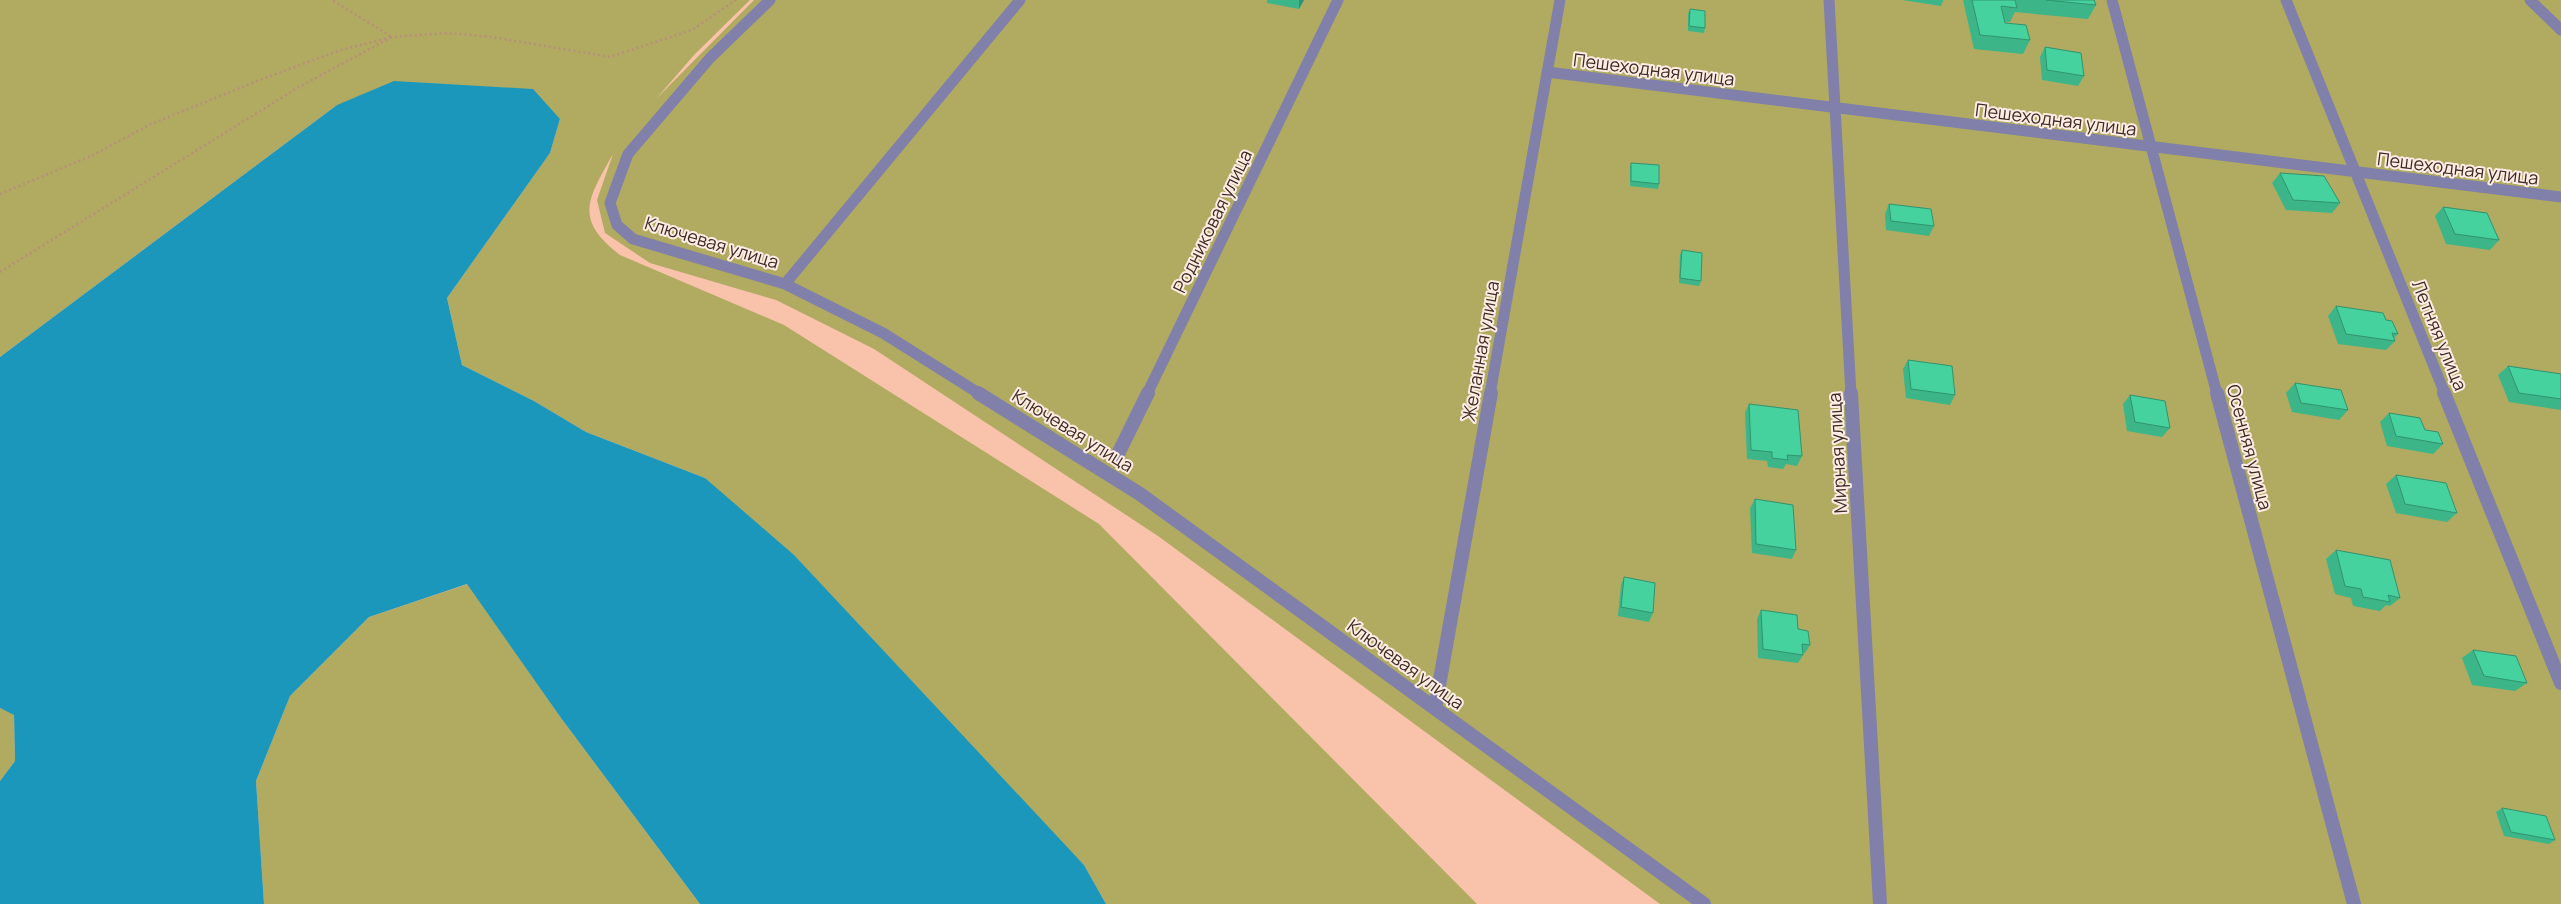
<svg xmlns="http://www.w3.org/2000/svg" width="2561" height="904" font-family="Manrope,sans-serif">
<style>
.green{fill:#b0ab60}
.water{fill:#1c97bc}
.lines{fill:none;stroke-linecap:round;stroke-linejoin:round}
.path{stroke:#b98f7c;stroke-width:2.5;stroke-dasharray:2 3;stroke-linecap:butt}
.minor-far1{stroke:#8080aa;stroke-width:11}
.minor{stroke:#8080aa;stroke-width:14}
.wall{fill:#3cb589}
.shaded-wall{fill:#31936f}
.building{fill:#46d29f;stroke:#31936f}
.labels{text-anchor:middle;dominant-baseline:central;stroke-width:4;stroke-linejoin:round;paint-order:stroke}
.street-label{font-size:18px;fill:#402b22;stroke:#feede6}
</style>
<rect width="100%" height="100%" fill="#f8c2ab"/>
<!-- green -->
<path class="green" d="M0,0H750L694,55L656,99L754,0H2561V904H1660L1158,536L874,349L776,300L650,263L605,233L597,200L613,154C588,199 573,219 620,255L784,325L1099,524L1477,904H1106L1084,865L705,478L586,432L534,401L462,365L447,298L550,153L560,119L337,105L0,357Z
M468,584L561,718L700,904H264L256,781L290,696L369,617Z
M0,708L14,714L15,761L0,781Z"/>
<!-- water -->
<path class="water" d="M394,81L533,89L560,119L550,153L447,298L462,365L534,401L586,432L705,478L794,555L1084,865L1106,904H700L561,718L467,584L369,617L290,696L256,781L264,904H0V781L15,761L14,715L0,708V357L337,105Z"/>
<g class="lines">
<!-- path -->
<path class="path" d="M0,194L91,156L151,124L262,79L341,50L392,37L332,0
M0,272L299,87L392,37L447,33L492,37L610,57L692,30L736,0"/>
<!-- minor-far1 -->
<path class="minor-far1" d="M770,0L710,58L628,154L610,203L617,225L633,239L785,284L883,333L980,394
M1829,0L1851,394
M2112,0L2217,394
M2286,0L2445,394
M2530,0L2561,30
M1547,72L2561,197
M785,284L1020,0
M1147,394L1338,0
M1490,394L1560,0"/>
<!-- minor -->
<path class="minor" d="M978,393L1140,494L1704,904
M1851,393L1880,904
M2217,393L2354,904
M2444,393L2561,683
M1117,456L1148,393
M1435,708L1491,393"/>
</g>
<!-- wall -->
<path class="wall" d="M1267,0H1304L1299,9L1267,3Z
M1902,0H1943V1L1941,6Z
M1963,0H2094L2096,5L2088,19L2015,12L2010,22H2005V23L2030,40L2023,54L1974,49Z
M1690,9L1705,28L1704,33L1688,31V14Z
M2045,47L2084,76L2078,86L2042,80L2040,57Z
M1631,163L1659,184L1658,189L1630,186V168Z
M2280,173L2340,203L2332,213L2286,210L2272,183Z
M1889,204L1934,226L1929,236L1886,230L1885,214Z
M2443,207L2499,240L2490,250L2446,244L2435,216Z
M1682,250L1701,281L1699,286L1679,283L1680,255Z
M2336,306L2386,320L2398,334L2394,338L2395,341L2386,350L2338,344L2328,316Z
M1908,360L1955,395L1950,405L1906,398L1903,369Z
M2508,366L2561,374V410L2509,402L2498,375Z
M2295,383L2348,410L2339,420L2292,412L2286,393Z
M2130,395L2170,428L2162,437L2127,431L2123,404Z
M1749,404L1802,456L1797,466L1786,464L1783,469L1768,467L1767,461L1747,459L1745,413Z
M2389,413L2425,430L2443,444L2433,454L2387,446L2380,422Z
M2396,475L2457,513L2447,522L2396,513L2386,484Z
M1755,499L1796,550L1792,559L1752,553L1750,508Z
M2336,550L2400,598L2390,606L2386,605L2380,611L2353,606L2351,598L2335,594L2326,559Z
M1624,577L1653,613L1649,622L1618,616L1621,585Z
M1761,610L1798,629L1810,645L1805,653H1802L1803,655L1798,663L1758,658L1757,619Z
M2473,650L2527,683L2515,691L2472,685L2462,658Z
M2502,808L2555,840L2549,844L2504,836L2496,812Z"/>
<!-- shaded-wall -->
<path class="shaded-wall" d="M1299,0H1304L1299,9Z"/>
<!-- building -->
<path class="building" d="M1972,0H2015L2017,8L2001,6L2005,23L2026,25L2030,40L1980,35Z
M2046,0H2094L2096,5Z
M1690,9L1705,11V28L1689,26Z
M2045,47L2081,53L2084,76L2047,70Z
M1631,163L1659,165V184L1631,181Z
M2280,173L2324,176L2340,203L2293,200Z
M1889,204L1931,209L1934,226L1891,221Z
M2443,207L2487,213L2499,240L2455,234Z
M1682,250L1702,253L1701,281L1680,278Z
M2336,306L2383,313L2386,320L2392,321L2398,334L2392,333L2395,341L2346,334Z
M1908,360L1952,366L1955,395L1911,389Z
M2508,366L2561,374V399L2519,393Z
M2295,383L2341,390L2348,410L2301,403Z
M2130,395L2165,401L2170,428L2135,422Z
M1749,404L1798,410L1802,456L1787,455L1788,460L1772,458V452L1751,450Z
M2389,413L2420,418L2425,430L2438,432L2443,444L2396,436Z
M2396,475L2446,483L2457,513L2405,504Z
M1755,499L1793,505L1796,550L1756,544Z
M2336,550L2390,560L2400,598L2388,595L2390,602L2363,597L2361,589L2345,586Z
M1624,577L1655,583L1653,613L1621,607Z
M1761,610L1797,615L1798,629L1808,631L1810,645L1802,644L1803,655L1763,649Z
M2473,650L2516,656L2527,683L2484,676Z
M2502,808L2546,816L2555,840L2511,832Z"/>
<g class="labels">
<!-- street labels -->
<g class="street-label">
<text transform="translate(1654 69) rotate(7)">Пешеходная улица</text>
<text transform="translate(2056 119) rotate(7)">Пешеходная улица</text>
<text transform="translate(2458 168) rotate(7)">Пешеходная улица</text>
<text transform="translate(1212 221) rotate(-64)">Родниковая улица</text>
<text transform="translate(712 242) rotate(17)">Ключевая улица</text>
<text transform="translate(2440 335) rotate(68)">Летняя улица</text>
<text transform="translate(1480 351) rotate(-80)">Желанная улица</text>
<text transform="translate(1073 430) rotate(32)">Ключевая улица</text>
<text transform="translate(2250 447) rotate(75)">Осенняя улица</text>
<text transform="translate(1837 453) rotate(-93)">Мирная улица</text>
<text transform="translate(1406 664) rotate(36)">Ключевая улица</text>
</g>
</g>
</svg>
